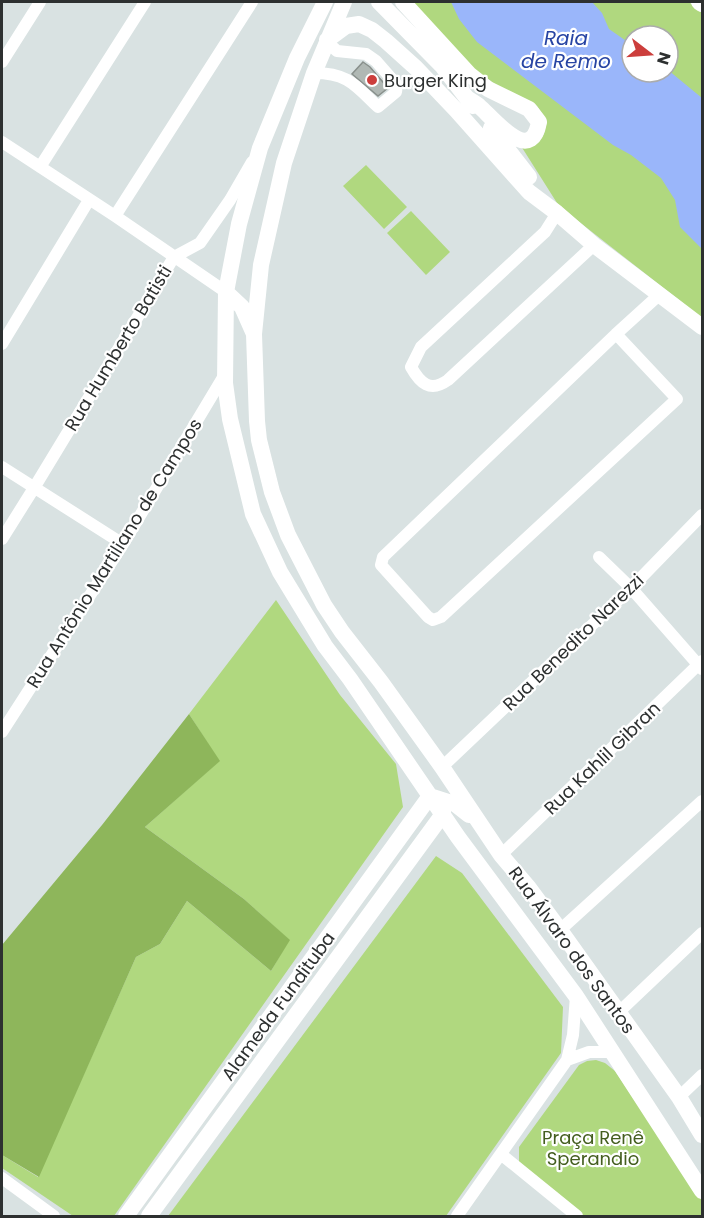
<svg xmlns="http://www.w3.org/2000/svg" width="704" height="1218" font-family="Poppins,sans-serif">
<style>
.green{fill:#b0d87f;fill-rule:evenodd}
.forest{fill:#8eb65b}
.water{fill:#9ab6fa}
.building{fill:#b0b8b4;stroke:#89908c;stroke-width:1.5}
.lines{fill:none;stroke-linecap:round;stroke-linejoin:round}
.minor{stroke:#fff;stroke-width:12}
.major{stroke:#fff;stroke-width:16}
.poi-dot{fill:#cc3e3c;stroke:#fff;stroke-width:2}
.labels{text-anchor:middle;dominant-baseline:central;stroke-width:4.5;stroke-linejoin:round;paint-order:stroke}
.poi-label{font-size:18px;fill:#2d3030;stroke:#fff;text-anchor:start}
.street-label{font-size:18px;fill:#2d3030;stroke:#fff}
.park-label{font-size:18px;fill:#445e1f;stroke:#fff}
.water-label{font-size:20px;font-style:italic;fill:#2744a3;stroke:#fff}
</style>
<rect width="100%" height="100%" fill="#d9e2e2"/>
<!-- green -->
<path class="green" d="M409,2H689L702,13V318L578,221L557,203L521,146L541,139L544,134L547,121L537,106L499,87L474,69ZM632,36H668V72H632Z
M366,165L407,207L384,229L343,186Z
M411,211L450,252L426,275L387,233Z
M276,600L340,695L396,764L403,807L114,1216H73L2,1168V1155L38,1177L136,957L160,944L187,901L271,971L289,940L244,899L145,827L219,761L189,714Z
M436,856L462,873L563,1007L561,1053L446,1216H168Z
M596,1060L605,1063L615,1071L702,1201V1216H584L519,1165V1147L579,1065L587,1061Z"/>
<!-- forest -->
<path class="forest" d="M189,714L220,761L145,827L244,899L290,940L271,971L187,901L160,944L136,957L39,1177L2,1155V945L102,825Z"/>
<!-- water -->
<path class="water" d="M451,2H592L602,13L609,29L632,45V72H668V70L702,98V249L680,227L675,200L661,178L631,155L613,145L477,42L459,19Z"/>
<!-- building -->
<path class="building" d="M363,62L370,67L388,88L378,96L352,74Z"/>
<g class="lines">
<!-- minor -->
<path class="minor" d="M2,62L40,2
M314,73C348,73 355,85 378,107L396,92L397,85L376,61L366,54L337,51L326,41
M2,142L115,216L226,292
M40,167L145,2
M557,213L545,232L421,347L411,367C420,383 430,393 448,380L594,245
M115,216L252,2
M616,334L677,399L441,617L433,620L428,617L381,565L383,557L616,334L659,295
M2,344L89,200
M2,467L123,544
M2,539L34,488L174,257L200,243L230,200L252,162
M599,557L631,588L702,669
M2,732L123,544L225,374
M442,767L631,588L702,515
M501,855L702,661
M560,930L702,801
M619,1012L702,933
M567,1060L589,1052H613
M679,1097L702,1075
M502,1155L577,1216
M2,1178L54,1216
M457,1216L567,1060L573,1035L576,996"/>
<!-- major -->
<path class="major" d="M325,2L297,58L260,148L239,224L226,292L225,383L230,419L253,514L280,572L325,646L350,679L458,837L576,996L702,1191
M344,2L314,73L284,163L261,265L254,334L257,421L259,440L272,492L288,535L324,605L342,632L381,682L442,767L501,855L529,888L560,930L679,1097L702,1135
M379,2L443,67L473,106
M403,2L469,74L488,89L529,109L539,122C531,167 493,118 479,106C476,103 471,101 467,98
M699,2L702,4
M327,40L346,26L359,24L372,30L386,41L416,68L456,110L529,192L557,213L594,245L702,327
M491,128L529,177
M226,292L242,307L254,334
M126,1216L430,796L455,804L469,815
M149,1216L443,814V806"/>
</g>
<!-- markers -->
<circle class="poi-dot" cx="372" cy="80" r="6"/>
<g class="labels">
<!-- poi labels -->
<g class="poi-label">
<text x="384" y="80">Burger King</text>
</g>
<!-- street labels -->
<g class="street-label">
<text transform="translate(118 348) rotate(-59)">Rua Humberto Batisti</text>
<text transform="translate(114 553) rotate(-58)">Rua Antônio Martiliano de Campos</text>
<text transform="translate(573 642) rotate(-44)">Rua Benedito Narezzi</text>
<text transform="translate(602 758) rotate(-44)">Rua Kahlil Gibran</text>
<text transform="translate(572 950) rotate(54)">Rua Álvaro dos Santos</text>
<text transform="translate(278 1006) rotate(-54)">Alameda Fundituba</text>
</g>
<!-- park labels -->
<g class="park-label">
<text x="593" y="1137">Praça Renê<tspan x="593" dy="21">Sperandio</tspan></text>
</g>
<!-- water labels -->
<g class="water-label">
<text x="566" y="38">Raia<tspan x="566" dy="23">de Remo</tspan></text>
</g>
</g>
<!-- border -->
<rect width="704" height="1218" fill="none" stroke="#2d3030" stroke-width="6"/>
<!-- north arrow -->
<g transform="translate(650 54) rotate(107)"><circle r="28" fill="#ffffff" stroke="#abacac" stroke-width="1.5"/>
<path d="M0-4.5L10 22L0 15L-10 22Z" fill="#cc3e3c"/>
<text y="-9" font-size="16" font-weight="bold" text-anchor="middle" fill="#2d3030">N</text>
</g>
</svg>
